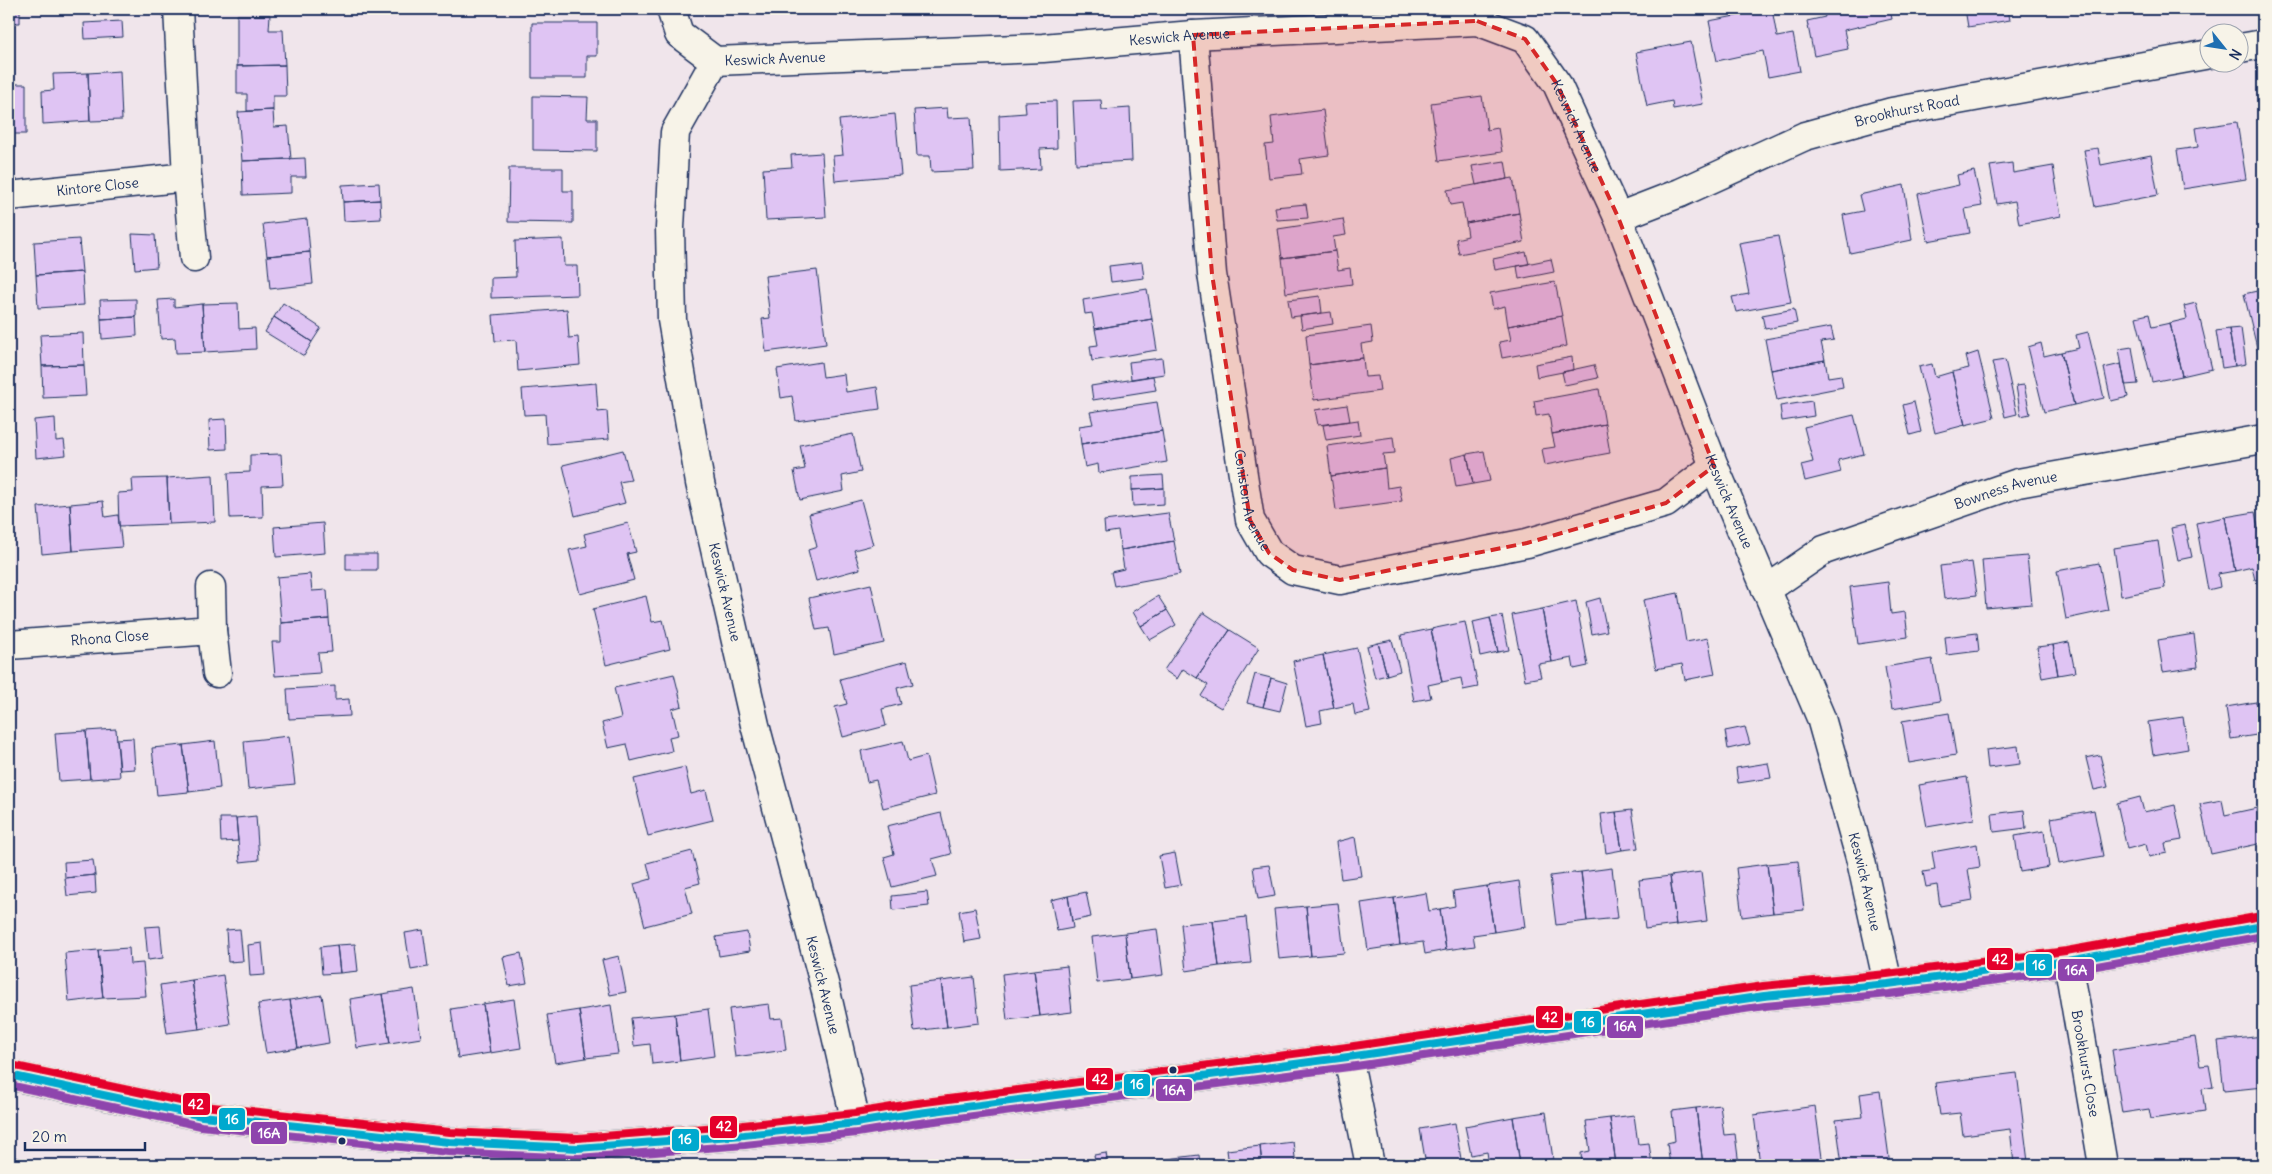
<svg xmlns="http://www.w3.org/2000/svg" width="2272" height="1174" font-family="Delius,sans-serif">
<style>
.building{fill:#dfc4f3;stroke:#1b2f5e}
.lines{fill:none;stroke-linecap:round;stroke-linejoin:round}
.minor-casing{stroke:#1b2f5e;stroke-width:31}
.minor{stroke:#f7f3e8;stroke-width:28}
.bus-1-casing{stroke:#f7f3e8;stroke-width:11}
.bus-2-casing{stroke:#f7f3e8;stroke-width:11}
.bus-3-casing{stroke:#f7f3e8;stroke-width:11}
.bus-1{stroke:#00a9ce;stroke-width:8}
.bus-2{stroke:#8e44ad;stroke-width:8}
.bus-3{stroke:#e4002b;stroke-width:8}
.marked{fill:#d62828;fill-opacity:0.2;stroke:#d62828;stroke-width:4;stroke-dasharray:10 6;stroke-linejoin:round}
.bus-dot{fill:#1b2f5e;stroke:#f7f3e8;stroke-width:2}
.labels{text-anchor:middle;dominant-baseline:central;stroke-width:4;stroke-linejoin:round;paint-order:stroke}
.street-label{font-size:14px;fill:#1b2f5e;stroke:#f7f3e8}
.line-badge{stroke:#f7f3e8;stroke-width:2}
.badge-label{font-size:14px;text-anchor:middle;font-weight:bold;fill:#fff}
</style>
<rect width="100%" height="100%" fill="#f0e5eb"/>
<filter id="ink" filterUnits="userSpaceOnUse"><feTurbulence type="fractalNoise" baseFrequency=".02" numOctaves="2"/><feDisplacementMap in="SourceGraphic" scale="10" xChannelSelector="R" yChannelSelector="G"/><feConvolveMatrix kernelMatrix="1 2 1 2 8 2 1 2 1" color-interpolation-filters="sRGB"/></filter>
<g filter="url(#ink)">
<!-- building -->
<path class="building" d="M9,9H20V23H9Z
M1772,9L1777,37L1793,34L1800,71L1768,77L1763,51L1717,61L1709,21Z
M1823,9H1890L1892,19L1844,30L1848,49L1814,56L1807,21L1825,17Z
M1965,9H2008L2010,20L1968,27Z
M237,15H270L269,30H283L285,65L237,66Z
M122,21L123,37L85,39L84,23Z
M532,23H597V56H587V78H532Z
M1691,42L1703,104L1673,109L1672,101L1647,106L1636,52Z
M285,65L286,96H273V110L247,111V94H237V66Z
M120,71L122,120L90,121L88,73Z
M88,73L90,121L43,124L42,91L54,90L53,74Z
M9,84H26V134H9Z
M533,96L588,97L587,119H597V151L533,150Z
M1482,96L1487,130L1498,128L1502,152L1439,161L1431,103Z
M1101,100L1102,110L1130,108L1132,161L1076,164L1073,101Z
M1056,101L1057,148L1040,149L1041,169L1000,171L999,115L1026,113L1025,102Z
M947,108L948,118L971,117L974,170L931,172L930,156H917L914,110Z
M273,110L274,127L288,126L291,159L242,161L238,112Z
M1323,110L1329,155L1300,159L1302,174L1269,178L1265,145L1274,144L1271,117Z
M895,114L901,175L835,181L833,156L843,155L839,120Z
M2237,122L2246,179L2183,189L2177,150L2198,147L2195,128Z
M2098,148L2101,165L2151,155L2158,195L2095,207L2084,150Z
M822,153L826,217L766,220L763,169L792,167L791,155Z
M305,158L306,177H291V193L243,195L242,161Z
M1505,161L1508,179L1476,185L1472,166Z
M2012,163L2013,173L2053,166L2061,216L2019,224L2015,201L1997,204L1990,166Z
M509,168H563V191H573V223L508,222Z
M1974,171L1982,206L1965,209L1970,233L1928,241L1918,194L1959,185L1957,175Z
M1513,178L1519,213L1466,223L1462,203L1450,205L1447,190Z
M379,183L380,200L343,202L342,185Z
M1904,185L1912,240L1850,253L1843,215L1863,211L1859,195Z
M380,200L381,219L344,221L343,202Z
M1306,204L1308,218L1277,220L1275,207Z
M1519,213L1524,242L1459,254L1456,239L1468,236L1466,223Z
M307,219L310,252L267,256L263,224Z
M1343,219L1346,235L1333,237L1335,251L1282,258L1278,229Z
M132,234L155,235L157,267L135,269Z
M1778,236L1791,302L1736,312L1732,297L1749,294L1739,243Z
M79,239L82,272L36,275L34,242Z
M563,239L564,266H577L578,295L491,298V278L516,277L515,241Z
M1335,251L1338,270L1350,268L1352,284L1286,293L1282,258Z
M310,252L313,284L270,289L267,256Z
M1526,252L1529,264L1495,270L1493,259Z
M1551,259L1554,272L1519,279L1517,266Z
M1142,262L1144,278L1111,282L1109,266Z
M817,270L826,344L766,352L762,319L770,318L765,276Z
M82,272L84,305L38,308L36,275Z
M1555,282L1562,316L1508,326L1505,306L1493,309L1490,293Z
M1147,289L1152,319L1095,329L1092,313L1085,314L1083,300Z
M2257,291L2260,304L2263,303V359L2260,360L2244,294Z
M1320,296L1322,313L1291,317L1288,300Z
M136,299V317L101,319L100,300Z
M174,299V307L202,304L205,352L176,353L175,338L161,339L158,300Z
M238,303L239,329L255,328L256,349L205,352L202,304Z
M283,303L321,328L312,342L274,317Z
M2196,303L2212,369L2182,376L2170,323L2187,319L2184,306Z
M567,309L569,338L578,337L580,365L518,371L516,340L495,341L493,315Z
M1794,309L1797,323L1765,329L1762,315Z
M1331,312L1333,324L1302,329L1300,316Z
M2149,314L2152,327L2170,323L2182,376L2152,382L2136,317Z
M1562,316L1567,346L1502,358L1499,342L1511,340L1508,326Z
M136,317L137,336L102,339L101,319Z
M274,317L312,342L304,356L265,332Z
M1152,319L1157,350L1092,361L1090,346L1098,345L1095,329Z
M1371,326L1373,342L1361,344L1363,358L1309,365L1306,335Z
M1831,327L1834,340L1821,342L1825,360L1771,370L1765,339Z
M2241,328L2246,364L2235,366L2229,329Z
M2229,329L2235,366L2222,368L2216,331Z
M2088,332L2104,398L2074,405L2061,352L2079,348L2076,335Z
M83,333L84,365L42,366L40,335Z
M2041,343L2044,356L2061,352L2074,405L2044,412L2028,347Z
M2132,347L2138,384L2125,385L2119,349Z
M1978,352L1994,418L1965,425L1952,372L1969,368L1966,356Z
M1572,357L1573,370L1537,377L1535,364Z
M1162,358L1164,374L1131,379L1129,362Z
M1363,358L1365,377L1378,376L1380,391L1314,400L1309,365Z
M1825,360L1828,377L1841,375L1843,387L1777,400L1771,370Z
M2005,360L2017,414L2005,417L1992,362Z
M821,362L823,377L844,374L846,392L877,387L880,409L796,421L792,396L781,398L777,369Z
M1932,364L1935,377L1952,372L1965,425L1935,433L1919,367Z
M2121,364L2128,397L2111,401L2104,368Z
M84,365L86,396L43,398L42,366Z
M1594,365L1598,378L1565,385L1562,372Z
M1153,376L1156,390L1093,400L1091,386Z
M596,383L598,412L607,411L609,439L547,444L545,414L524,415L522,389Z
M2024,385L2030,414L2021,416L2016,386Z
M1599,389L1605,424L1552,434L1549,414L1536,416L1534,401Z
M1812,401L1814,416L1782,421L1780,406Z
M1157,402L1162,431L1081,444L1079,426L1093,424L1090,412Z
M1914,402L1921,432L1910,435L1903,405Z
M1347,405L1350,421L1318,425L1315,410Z
M1854,415L1864,454L1838,460L1841,472L1805,481L1801,465L1813,462L1804,427Z
M55,418L56,441L64,440L66,455L36,458L34,420Z
M226,419L227,449L210,450L209,420Z
M1358,420L1360,435L1326,440L1323,425Z
M1605,424L1610,453L1545,465L1542,449L1555,447L1552,434Z
M1162,431L1167,462L1099,473L1098,464L1085,467L1081,444Z
M853,434L861,472L842,476L844,491L800,500L794,471L805,469L800,445Z
M1393,437L1395,453L1383,454L1385,468L1331,476L1327,446Z
M623,450L631,480L619,482L625,503L575,516L563,465Z
M1484,451L1490,481L1473,484L1467,454Z
M281,454L283,485L262,486L263,517L230,518L228,473L250,472V455Z
M1467,454L1473,484L1456,487L1451,458Z
M1385,468L1387,488L1399,486L1402,501L1336,510L1331,476Z
M213,475L215,522L169,524L167,478Z
M1163,475L1164,488L1132,490V477Z
M167,478L169,524L119,526L118,493L133,492L132,479Z
M1164,488V504L1133,506L1132,490Z
M861,500L873,545L854,550L860,569L816,581L808,550L817,547L809,514Z
M103,501L105,517L118,515L122,547L73,551L70,504Z
M70,504L73,551L42,554L38,507Z
M2255,512L2263,554V579L2255,580L2252,567L2235,571L2225,517Z
M1168,513L1174,541L1121,550L1118,531L1105,533L1104,521Z
M2225,517L2235,571L2218,574L2220,587L2208,590L2196,523Z
M323,523L325,553L276,557L274,527Z
M628,523L636,552L627,554L634,580L580,594L569,550L587,546L584,534Z
M2185,525L2192,557L2178,560L2171,528Z
M1174,541L1180,574L1114,586L1111,572L1124,569L1121,550Z
M2158,541L2165,588L2121,596L2114,548Z
M346,554H377V570H346Z
M2027,556L2032,604L1986,608L1982,560Z
M1972,562L1977,595L1944,599L1940,566Z
M2099,563L2108,610L2066,619L2057,571Z
M310,574L312,591L327,590L329,619L281,623L277,577Z
M1888,582L1891,614L1905,612L1908,637L1858,644L1850,587Z
M871,584L884,643L834,654L829,628L816,630L809,598Z
M1678,593L1686,642L1708,638L1715,674L1685,680L1682,664L1656,669L1643,600Z
M646,596L652,622L663,620L670,649L606,665L593,609Z
M1158,596L1167,610L1141,626L1133,612Z
M1600,598L1607,631L1592,634L1586,602Z
M1576,601L1588,666L1574,669L1572,658L1552,662L1542,609Z
M1542,609L1552,662L1538,664L1541,677L1525,680L1512,615Z
M1167,610L1176,625L1150,640L1141,626Z
M1203,612L1230,630L1197,678L1183,669L1177,679L1164,670Z
M1502,616L1509,650L1498,652L1490,618Z
M1490,618L1498,652L1480,656L1473,622Z
M329,619L332,652L318,653L320,673L275,676L272,642H281V623Z
M1465,622L1478,687L1463,690L1461,678L1442,682L1431,629Z
M1431,629L1442,682L1428,685L1431,698L1414,701L1401,635Z
M1230,630L1259,648L1221,708L1201,696L1208,685L1197,678Z
M1977,633L1979,651L1947,655L1945,637Z
M2194,634L2198,667L2163,672L2158,640Z
M1392,640L1400,671L1387,675L1378,643Z
M2069,642L2075,672L2058,675L2053,645Z
M1378,643L1387,675L1375,678L1367,646Z
M2053,645L2058,675L2042,678L2037,647Z
M1357,648L1370,712L1355,715L1353,704L1334,708L1323,655Z
M1323,655L1334,708L1320,711L1322,723L1306,726L1293,661Z
M1932,659L1940,701L1892,709L1885,667Z
M907,661L913,684L897,688L901,704L882,709L886,726L843,737L835,707L847,704L840,679Z
M674,674L682,706L672,709L678,735L669,737L672,751L631,761L627,744L608,748L602,723L621,718L614,688Z
M1255,674L1271,678L1263,707L1247,703Z
M1271,678L1287,683L1280,711L1263,707Z
M335,686V700L349,699L350,716L289,719L287,689Z
M2262,701L2263,734L2231,739L2226,707Z
M1949,713L1956,755L1909,763L1902,721Z
M2183,717L2188,749L2153,755L2148,722Z
M1745,727L1750,744L1728,749L1725,731Z
M116,729L120,777L90,779L86,731Z
M86,731L90,779L59,781L55,733Z
M289,736L295,784L248,789L244,741Z
M133,738L135,769L120,770L117,739Z
M215,741L220,788L189,792L183,745Z
M903,741L908,761L926,756L935,795L883,808L876,780L867,782L861,751Z
M183,745L189,792L157,795L152,748Z
M2018,746L2020,764L1988,768L1986,750Z
M2100,755L2108,787L2094,790L2086,758Z
M1768,763L1771,778L1738,783L1736,768Z
M685,767L691,794L706,790L713,820L648,836L634,779Z
M1967,777L1974,819L1927,827L1919,785Z
M2140,797L2144,812L2175,805L2182,840L2165,843L2167,853L2149,857L2146,844L2127,849L2117,803Z
M2222,800L2225,815L2257,808L2263,843L2211,854L2200,804Z
M1632,810L1638,848L1622,850L1616,812Z
M2024,810L2026,828L1994,832L1992,814Z
M2094,810L2103,856L2059,864L2051,818Z
M1616,812L1622,850L1606,853L1601,814Z
M941,813L951,854L932,859L937,876L892,887L884,857L894,854L887,826Z
M256,816L259,860L240,862L236,818Z
M220,818H236L238,841L221,842Z
M2044,831L2049,867L2020,872L2015,836Z
M1355,837L1361,876L1341,879L1336,842Z
M1977,844L1980,867L1968,869L1973,900L1940,906L1937,885L1926,887L1923,872L1935,870L1932,852Z
M692,851L700,883L685,887L692,914L645,926L634,884L651,879L647,863Z
M1175,853L1181,885L1165,888L1159,856Z
M93,860L95,875L65,878L64,862Z
M1798,861L1804,910L1773,913L1767,864Z
M1767,864L1773,913L1742,917L1736,868Z
M1269,865L1275,896L1258,899L1253,867Z
M1612,868L1618,918L1587,921L1581,872Z
M1581,872L1587,921L1556,925L1550,876Z
M1701,872L1707,921L1676,925L1670,876Z
M95,875L96,893L67,896L65,878Z
M1670,876L1676,925L1645,929L1639,880Z
M1519,881L1525,927L1494,932L1487,886Z
M1487,886L1494,932L1473,935L1475,946L1446,950L1440,909L1455,906L1453,891Z
M927,892L929,906L893,910L892,896Z
M1086,892L1091,917L1072,921L1068,896Z
M1426,893L1429,911L1440,909L1446,950L1425,954L1423,942L1400,945L1394,898Z
M1068,896L1073,928L1057,931L1051,900Z
M1394,898L1400,945L1368,950L1361,903Z
M1338,903L1344,953L1311,956L1306,906Z
M1306,906L1311,956L1279,959L1274,909Z
M975,908L981,939L964,942L959,911Z
M1246,917L1251,963L1219,966L1213,921Z
M1213,921L1219,966L1186,971L1181,924Z
M160,926L163,958L148,960L145,927Z
M240,929L243,961L228,962L226,930Z
M1157,929L1163,975L1130,979L1125,933Z
M423,930L428,967L411,970L405,933Z
M747,932L750,951L719,956L716,937Z
M1125,933L1130,979L1097,983L1092,937Z
M262,943L265,975L250,976L248,945Z
M355,944L358,971L340,973L337,945Z
M337,945L340,973L322,974L320,947Z
M129,948L130,964L143,963L146,996L103,998L98,950Z
M98,950L103,998L69,1002L65,953Z
M521,953L527,983L509,986L503,957Z
M619,956L626,992L610,995L602,960Z
M1067,966L1072,1012L1040,1016L1034,970Z
M1034,970L1040,1016L1007,1020L1002,974Z
M223,975L230,1024L199,1029L192,980Z
M974,977L979,1023L947,1027L941,981Z
M192,980L199,1029L167,1033L160,985Z
M941,981L947,1027L914,1031L909,985Z
M414,989L421,1038L390,1043L382,994Z
M382,994L390,1043L357,1048L350,999Z
M322,995L329,1043L298,1048L290,1000Z
M514,999L521,1048L490,1053L483,1004Z
M290,1000L298,1048L266,1053L258,1004Z
M483,1004L490,1053L458,1058L451,1009Z
M769,1004L771,1019L782,1018L786,1050L735,1057L729,1009Z
M611,1005L618,1054L586,1058L579,1010Z
M708,1009L714,1056L680,1061L675,1014Z
M579,1010L586,1058L555,1063L547,1015Z
M675,1014L680,1061L652,1064L650,1044L634,1046L631,1018Z
M2263,1036V1087L2224,1091L2218,1041Z
M2195,1037L2200,1066L2209,1065L2213,1087L2202,1089L2205,1111L2151,1119L2149,1109L2122,1113L2112,1050Z
M2017,1073L2028,1162L2014,1164L2010,1129L1963,1135L1960,1113L1940,1115L1935,1083Z
M1880,1091L1890,1165H1842L1836,1120L1863,1117L1860,1094Z
M1720,1105L1724,1135L1735,1134L1739,1165H1703L1696,1108Z
M1815,1106L1823,1165H1760L1754,1115Z
M1696,1108L1703,1165H1670L1667,1143L1675,1141L1672,1111Z
M1546,1112L1553,1159L1520,1164L1513,1117Z
M1634,1115L1638,1144L1649,1143L1652,1165H1616L1610,1118Z
M1513,1117L1520,1164L1489,1165L1487,1152L1471,1155L1465,1126Z
M1610,1118L1616,1165H1582L1581,1153L1590,1151L1586,1121Z
M1455,1123L1462,1165H1426L1420,1129Z
M1293,1142L1296,1165H1262L1260,1146Z
M1260,1146L1262,1165H1229L1227,1150Z
M1106,1153L1108,1165H1096L1094,1155Z
M1199,1155L1200,1165H1167V1159Z
M9,1156L22,1159L21,1165H9Z
M1167,1159V1165H1134V1163Z"/>
<g class="lines">
<!-- minor casing -->
<g class="minor-casing">
<g id="minor">
<path d="M178,9L187,177L194,258"/>
<path d="M671,9L679,34L715,61"/>
<path id="s1" d="M1193,35L1212,274L1250,520L1269,553L1293,570L1340,580L1527,543L1666,503L1714,466"/>
<path d="M2240,48L2263,44"/>
<path id="s2" d="M9,196L187,177"/>
<path id="s3" d="M1618,217L1680,193L1805,136L1892,112L2210,54"/>
<path id="s4" d="M1766,590L1824,550L2018,483L2263,439"/>
<path d="M212,630L217,673"/>
<path id="s5" d="M9,645L212,630L211,587"/>
<path id="s6" d="M2068,961L2103,1165"/>
<path d="M1348,1057L1370,1165"/>
<path d="M9,1075L202,1116L449,1142L578,1148L744,1135L856,1123L911,1114L1348,1057L1764,996L1888,984L2068,961L2263,926"/>
<path id="s7" d="M856,1123L825,987L755,725L700,483L672,320L670,228L675,132L715,61L1043,48L1193,35L1477,21L1525,39L1557,84L1618,217L1714,466L1821,718L1861,861L1888,984"/>
</g>
</g>
<!-- minor -->
<use href="#minor" class="minor"/>
<!-- bus-1 casing -->
<g class="bus-1-casing">
<path id="bus-1" d="M9,1075L202,1116L449,1142L578,1148L744,1135L856,1123L911,1114L1348,1057L1764,996L1888,984L2068,961L2263,926"/>
</g>
<!-- bus-2 casing -->
<g class="bus-2-casing">
<path id="bus-2" d="M9,1085L201,1126L448,1152L578,1158L745,1145L857,1133L912,1124L1349,1067L1765,1006L1889,994L2069,971L2263,936"/>
</g>
<!-- bus-3 casing -->
<g class="bus-3-casing">
<path id="bus-3" d="M11,1065L204,1106L450,1132L578,1138L743,1125L855,1113L910,1104L1347,1047L1763,986L1887,974L2066,951L2261,916"/>
</g>
<!-- bus-1 -->
<use href="#bus-1" class="bus-1"/>
<!-- bus-2 -->
<use href="#bus-2" class="bus-2"/>
<!-- bus-3 -->
<use href="#bus-3" class="bus-3"/>
</g>
</g>
<!-- marked area -->
<path class="marked" d="M1477,21L1525,39L1557,84L1618,217L1714,466L1666,503L1527,543L1340,580L1293,570L1269,553L1250,520L1212,274L1193,35Z"/>
<!-- markers -->
<g class="bus-dot">
<circle cx="1173" cy="1070" r="4.5"/>
<circle cx="342" cy="1141" r="4.5"/>
</g>
<g class="labels">
<!-- street labels -->
<g class="street-label">
<text stroke="none"><textPath href="#s7" startOffset="1559">Keswick Avenue</textPath></text>
<text stroke="none"><textPath href="#s7" startOffset="1154">Keswick Avenue</textPath></text>
<text stroke="none"><textPath href="#s3" startOffset="309">Brookhurst Road</textPath></text>
<text stroke="none"><textPath href="#s7" startOffset="2010">Keswick Avenue</textPath></text>
<text stroke="none"><textPath href="#s2" startOffset="89">Kintore Close</textPath></text>
<text stroke="none"><textPath href="#s4" startOffset="262">Bowness Avenue</textPath></text>
<text stroke="none"><textPath href="#s1" startOffset="470">Coniston Avenue</textPath></text>
<text stroke="none"><textPath href="#s7" startOffset="2415">Keswick Avenue</textPath></text>
<text transform="translate(725 592) rotate(77)">Keswick Avenue</text>
<text stroke="none"><textPath href="#s5" startOffset="101">Rhona Close</textPath></text>
<text stroke="none"><textPath href="#s7" startOffset="2820">Keswick Avenue</textPath></text>
<text transform="translate(823 985) rotate(76)">Keswick Avenue</text>
<text stroke="none"><textPath href="#s6" startOffset="104">Brookhurst Close</textPath></text>
</g>
</g>
<g class="line-badge">
<rect x="1986" y="947" width="28" height="24" rx="5" fill="#e4002b"/>
<rect x="2025" y="953" width="28" height="24" rx="5" fill="#00a9ce"/>
<rect x="2057" y="958" width="38" height="24" rx="5" fill="#8e44ad"/>
<rect x="1535" y="1005" width="29" height="24" rx="5" fill="#e4002b"/>
<rect x="1573" y="1010" width="29" height="24" rx="5" fill="#00a9ce"/>
<rect x="1606" y="1015" width="38" height="24" rx="5" fill="#8e44ad"/>
<rect x="1085" y="1067" width="29" height="24" rx="5" fill="#e4002b"/>
<rect x="1123" y="1073" width="28" height="24" rx="5" fill="#00a9ce"/>
<rect x="1155" y="1078" width="38" height="24" rx="5" fill="#8e44ad"/>
<rect x="182" y="1092" width="29" height="24" rx="5" fill="#e4002b"/>
<rect x="218" y="1107" width="28" height="24" rx="5" fill="#00a9ce"/>
<rect x="709" y="1115" width="29" height="24" rx="5" fill="#e4002b"/>
<rect x="250" y="1121" width="38" height="24" rx="5" fill="#8e44ad"/>
<rect x="671" y="1128" width="29" height="24" rx="5" fill="#00a9ce"/>
</g>
<g class="badge-label">
<text x="2000" y="964">42</text>
<text x="2039" y="970">16</text>
<text x="2076" y="975">16A</text>
<text x="1550" y="1022">42</text>
<text x="1588" y="1027">16</text>
<text x="1625" y="1031">16A</text>
<text x="1100" y="1084">42</text>
<text x="1137" y="1089">16</text>
<text x="1174" y="1095">16A</text>
<text x="196" y="1109">42</text>
<text x="232" y="1124">16</text>
<text x="724" y="1131">42</text>
<text x="269" y="1138">16A</text>
<text x="685" y="1144">16</text>
</g>
<!-- margin -->
<rect width="2272" height="1174" fill="none" stroke="#f7f3e8" stroke-width="30"/>
<rect x="15" y="15" width="2242" height="1144" fill="none" stroke="#1b2f5e" stroke-width="2" filter="url(#ink)"/>
<!-- north arrow -->
<g transform="translate(2224 48) rotate(120)"><circle r="24" fill="#f7f3e8" stroke="#9fa5b1"/>
<path d="M0-4L9 19L0 12L-9 19Z" fill="#1f6fb2"/>
<text y="-8" font-size="14" font-weight="bold" text-anchor="middle" fill="#1b2f5e">N</text>
</g>
<!-- scale -->
<path d="M25 1142v8h120v-8" fill="none" stroke="#1b2f5e" stroke-width="2.5"/>
<text x="32" y="1142" font-size="15" fill="#1b2f5e" stroke="#f7f3e8" stroke-width="4" paint-order="stroke">20 m</text>
</svg>
